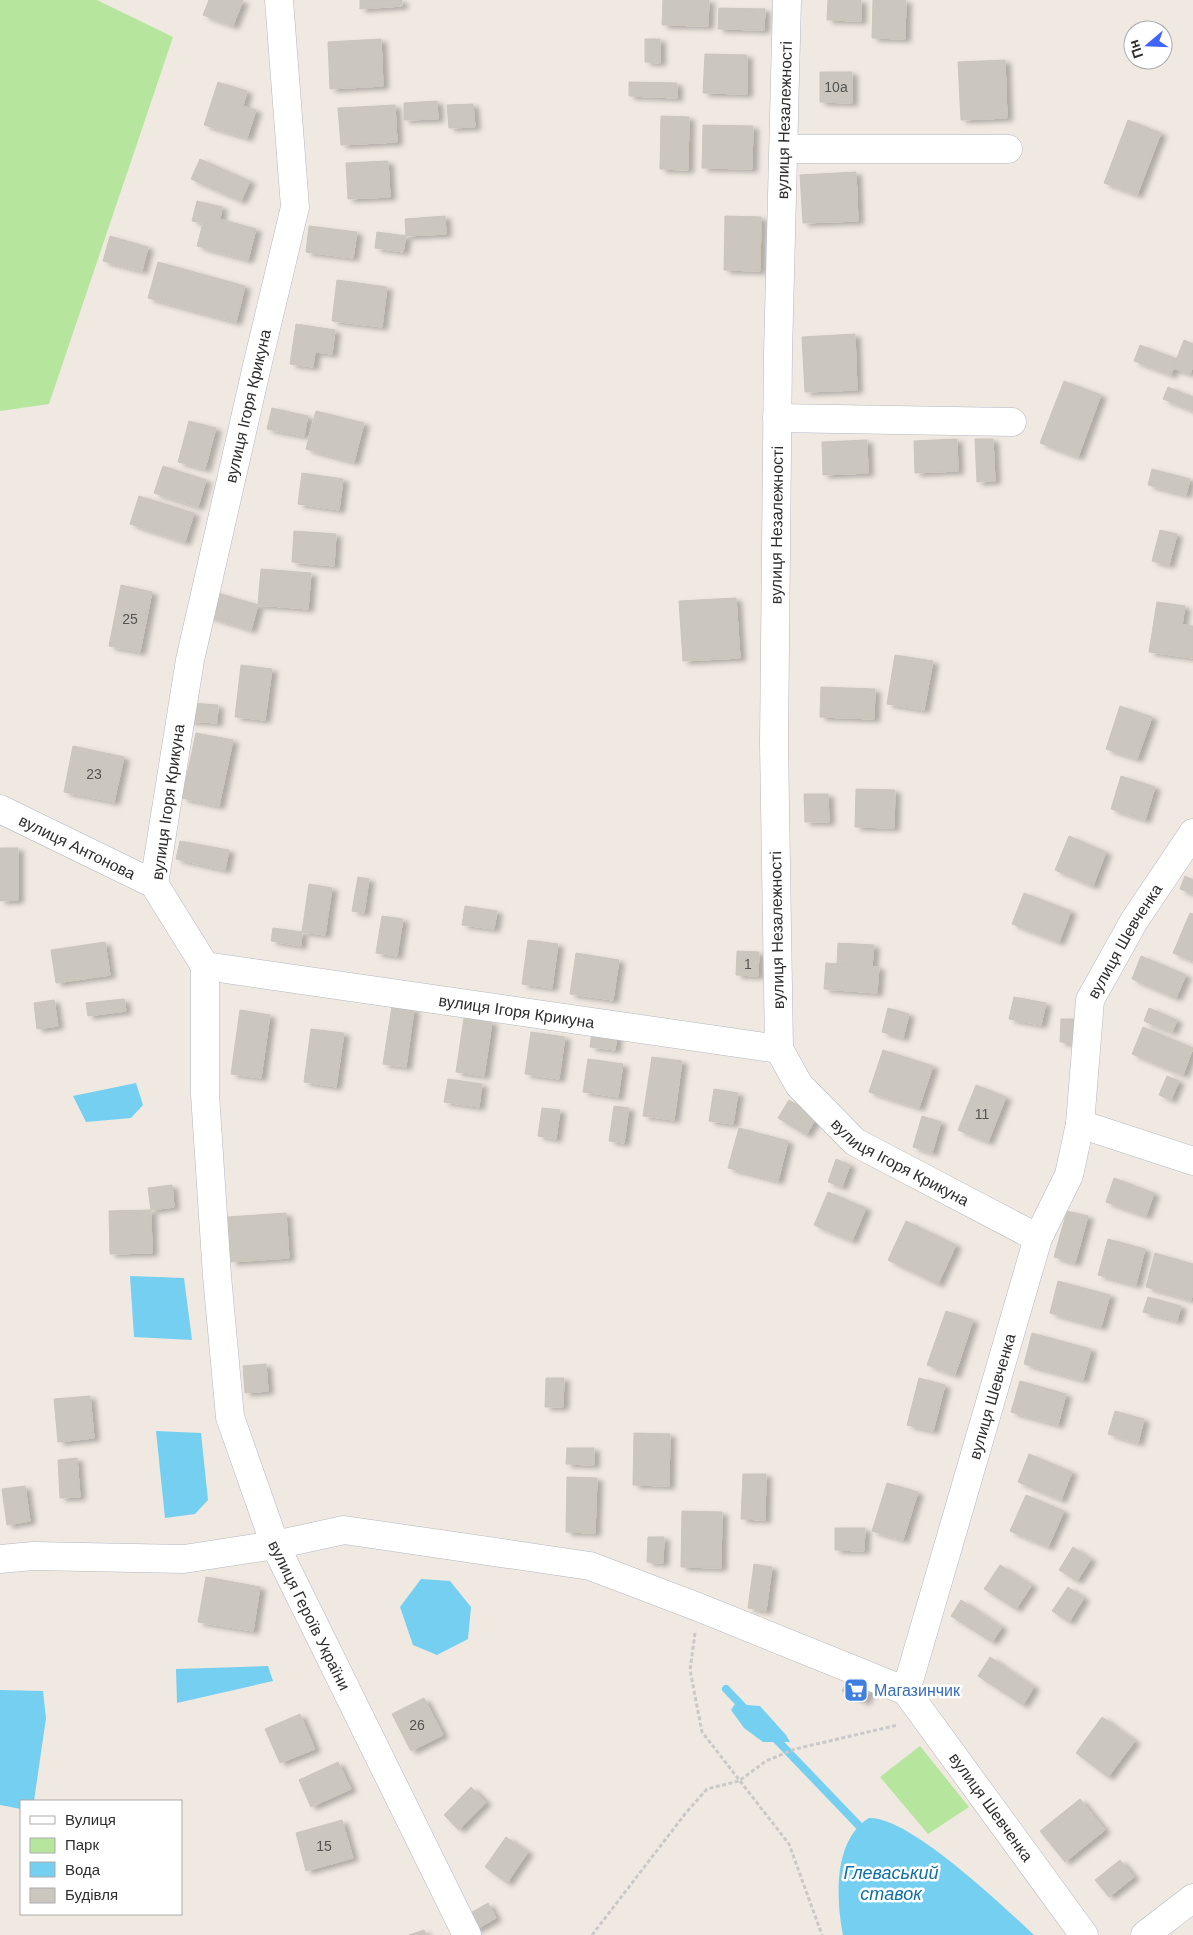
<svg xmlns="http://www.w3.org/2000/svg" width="1193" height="1935" font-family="Helvetica,sans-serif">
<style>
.green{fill:#b6e59e}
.water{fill:#75cff0}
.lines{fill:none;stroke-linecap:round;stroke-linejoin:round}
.stream{stroke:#75cff0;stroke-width:8}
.building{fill:#cbc7bf;stroke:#cbc5ba;filter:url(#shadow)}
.minor-casing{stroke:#b4b7c1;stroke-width:29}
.path{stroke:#c9c9c9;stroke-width:3;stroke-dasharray:4 2.5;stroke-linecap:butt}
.minor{stroke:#fff;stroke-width:28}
.labels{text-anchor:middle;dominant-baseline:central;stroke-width:5;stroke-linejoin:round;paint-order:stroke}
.number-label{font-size:14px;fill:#555452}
.street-label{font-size:16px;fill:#2e2e2e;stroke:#fff}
.shop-label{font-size:16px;fill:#366cbe;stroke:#fff;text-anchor:start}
.water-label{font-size:18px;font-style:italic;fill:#0d6fa3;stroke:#fff}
</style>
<defs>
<filter id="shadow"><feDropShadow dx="5.5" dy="3" stdDeviation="2.5" flood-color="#0004"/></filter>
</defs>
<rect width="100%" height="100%" fill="#efe9e1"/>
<!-- green -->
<path class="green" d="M0,0H97L173,37L49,404L0,411Z
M920,1746L969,1807L928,1834L880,1777Z"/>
<!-- water -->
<path class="water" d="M136,1083L143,1105L131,1118L86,1122L73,1096Z
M130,1276L184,1278L192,1340L134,1337Z
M156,1431L201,1433L208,1500L195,1514L165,1518Z
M421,1579L450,1581L471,1607L468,1639L437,1655L413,1645L400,1607Z
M268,1666L273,1681L177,1703L176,1669Z
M0,1690L43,1691L46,1718L34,1801H21V1809L0,1805Z
M735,1704L760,1706L786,1735L790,1742H763L744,1728L731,1710Z
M869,1818C909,1816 1004,1907 1034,1935H843C836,1899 833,1840 869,1818Z"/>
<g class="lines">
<!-- stream -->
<path class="stream" d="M726,1689L747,1711
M772,1735L866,1833"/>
</g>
<!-- building -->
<path class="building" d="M209,0H243L233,26L203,15Z
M360,0H402V6L360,9Z
M663,0H709L708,26L662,25Z
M828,0H861V21L827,20Z
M873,0H906L905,39L872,38Z
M719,8L765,9L764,30L718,29Z
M381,39L383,86L330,89L328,42Z
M645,39H660V63L645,62Z
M705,54L747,55V94L703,93Z
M1005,60L1007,118L961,120L958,62Z
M820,72H852V103L820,102Z
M218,82L247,91L243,106L256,110L247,138L204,125Z
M629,82L677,83V98L629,96Z
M437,101L438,119L404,120V103Z
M473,104L475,127L449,128L447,105Z
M395,105L397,142L341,145L338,108Z
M661,116L689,117L688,170L660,169Z
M1128,120L1161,133L1137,195L1104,183Z
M703,125L753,126L752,169L702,168Z
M200,159L250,181L241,201L191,179Z
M388,161L390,197L348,199L346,163Z
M856,172L858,221L803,223L800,175Z
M197,201L222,207L220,219L256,229L248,260L197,246L203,223L192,221Z
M445,216L446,234L406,236L405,219Z
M725,216L761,217L760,271L724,270Z
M309,226L357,232L353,258L306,252Z
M377,232L406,236L403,252L375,248Z
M110,236L148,247L142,271L103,261Z
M158,262L245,286L236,322L148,298Z
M337,280L387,287L382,327L332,321Z
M296,324L335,330L332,354L315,352L313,367L290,364Z
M855,334L857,390L805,392L802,337Z
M1184,340L1193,344V366L1190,374L1173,368Z
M1140,345L1177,359L1171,375L1134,361Z
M1064,381L1101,395L1078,457L1040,443Z
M1168,387L1193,397V411L1163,399Z
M272,408L308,416L304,436L267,429Z
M316,411L364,423L354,462L306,449Z
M189,421L216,428L205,469L178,462Z
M957,439L958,471L915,473L914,441Z
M975,439H993L995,481L977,482Z
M867,440L868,473L823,475L822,442Z
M163,466L206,480L198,507L154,493Z
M1152,469L1190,479L1186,495L1148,485Z
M302,473L343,479L339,510L298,504Z
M139,496L194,513L185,542L130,524Z
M1160,530L1177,534L1169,565L1152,561Z
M294,531L336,534L334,566L292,562Z
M261,569L311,573L308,609L258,605Z
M121,585L152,592L140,652L109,646Z
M211,591L258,605L251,630L204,615Z
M736,598L740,658L683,661L679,601Z
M1157,602L1185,606L1182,625L1193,626V658L1149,652Z
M895,655L933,661L924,710L887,704Z
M241,665L272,669L265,720L235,717Z
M821,687L875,689L874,719L820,717Z
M190,703L218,705L217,723L188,721Z
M1120,706L1152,717L1137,759L1106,749Z
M196,733L233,740L219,806L182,798Z
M73,746L124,757L114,802L64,792Z
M1121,776L1155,787L1145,820L1111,809Z
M856,789L895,790L894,828L855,827Z
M804,794H828L829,822H805Z
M1069,836L1106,852L1093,886L1055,870Z
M180,841L229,850L225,870L176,859Z
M0,848H18V900L0,901Z
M1185,876L1193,880V894L1180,889Z
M358,877L369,879L364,913L352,911Z
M309,884L332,888L325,935L302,932Z
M1024,893L1071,911L1059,942L1012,924Z
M465,906L497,911L494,929L462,925Z
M1190,913L1193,914V961L1173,953Z
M382,916L403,919L397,956L376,953Z
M273,928L302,932L301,946L271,941Z
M528,940L558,944L552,988L522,984Z
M105,942L110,975L56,983L51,950Z
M838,943L874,945L872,967L837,964Z
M737,951L759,952L758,976L736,975Z
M576,953L619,960L613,1000L570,994Z
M1141,956L1186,975L1176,998L1132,979Z
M826,963L879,967L877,993L824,989Z
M1014,997L1046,1003L1041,1025L1009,1019Z
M124,999L126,1011L88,1016L86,1003Z
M54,1000L58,1026L37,1029L34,1003Z
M392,1006L414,1009L406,1067L383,1064Z
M888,1008L909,1014L903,1038L882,1032Z
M1149,1008L1177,1020L1172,1032L1144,1021Z
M240,1010L270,1015L261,1078L231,1074Z
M464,1018L492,1022L484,1076L456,1072Z
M1061,1019H1076V1043L1060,1042Z
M1143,1027L1193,1048L1183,1075L1132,1054Z
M311,1029L344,1033L336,1087L304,1082Z
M531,1032L565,1037L559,1079L525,1074Z
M592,1032L617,1036L615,1050L590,1047Z
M883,1050L933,1066L919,1108L869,1092Z
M652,1057L682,1061L674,1120L643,1116Z
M588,1059L623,1064L618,1097L583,1092Z
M1167,1076L1179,1081L1171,1100L1159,1095Z
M448,1079L482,1084L479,1107L444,1102Z
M976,1085L1006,1097L988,1142L958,1130Z
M714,1089L738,1093L733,1124L709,1121Z
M789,1100L817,1117L806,1135L778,1118Z
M614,1106L629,1108L624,1143L609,1141Z
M542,1108L560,1110L556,1139L538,1136Z
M922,1116L941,1122L932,1153L913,1147Z
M739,1128L788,1141L778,1181L728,1168Z
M836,1159L850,1165L842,1187L828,1182Z
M1114,1178L1154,1193L1146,1216L1106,1202Z
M172,1185L174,1207L151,1210L148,1188Z
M828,1192L866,1208L852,1241L814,1225Z
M151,1210L152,1253L110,1254L109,1211Z
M1067,1211L1088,1216L1075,1263L1054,1257Z
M286,1213L289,1258L231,1262L228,1217Z
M906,1221L956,1245L938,1284L888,1260Z
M1108,1239L1145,1249L1136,1285L1098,1275Z
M1155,1253L1193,1264V1292L1191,1300L1146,1287Z
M1058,1281L1110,1295L1101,1327L1050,1313Z
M1148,1297L1181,1306L1177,1321L1143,1312Z
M946,1311L973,1320L955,1375L927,1365Z
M1032,1333L1091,1349L1083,1380L1024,1364Z
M266,1364L268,1391L245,1393L243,1366Z
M546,1378H564L563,1407H545Z
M919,1378L945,1385L933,1431L907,1425Z
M1020,1381L1066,1394L1058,1425L1011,1412Z
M90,1396L94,1438L58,1442L54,1399Z
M1115,1411L1144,1419L1138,1443L1108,1434Z
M634,1433L670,1434L669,1486L633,1485Z
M567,1448H594V1465L566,1464Z
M1029,1454L1072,1472L1061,1500L1018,1482Z
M77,1458L80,1497L60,1498L58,1460Z
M743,1474H766L765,1520L741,1519Z
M567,1477L597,1478L595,1533L566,1532Z
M887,1483L918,1492L903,1540L872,1531Z
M25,1486L30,1521L7,1525L2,1489Z
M1026,1495L1064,1511L1048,1547L1010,1531Z
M682,1511L722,1512L721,1568L681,1567Z
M835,1528H865L864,1551L835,1550Z
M648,1537H664L663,1563L647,1562Z
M1073,1547L1091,1559L1077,1581L1059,1570Z
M754,1564L772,1567L766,1611L748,1608Z
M1000,1565L1032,1585L1016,1609L984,1589Z
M206,1577L260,1587L253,1631L198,1622Z
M1068,1587L1084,1598L1069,1622L1052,1611Z
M961,1600L1002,1627L992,1642L951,1616Z
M990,1657L1034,1687L1023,1705L978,1676Z
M849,1677L871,1689L864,1702L842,1691Z
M424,1698L443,1735L411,1751L392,1714Z
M300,1714L315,1749L280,1763L265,1729Z
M1102,1717L1135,1741L1108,1777L1076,1753Z
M338,1762L351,1789L311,1807L299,1780Z
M471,1787L486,1802L459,1830L444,1815Z
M1080,1799L1105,1830L1065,1862L1040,1831Z
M342,1820L353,1858L306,1871L296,1833Z
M506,1837L528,1852L507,1883L485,1867Z
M1120,1860L1134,1877L1109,1897L1095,1880Z
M488,1903L496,1918L475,1930L467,1915Z
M424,1930L426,1935H409Z"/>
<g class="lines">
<!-- minor casing -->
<g class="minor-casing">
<g id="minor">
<path id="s1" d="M279,0L295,207L257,366L190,660L154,884L205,966L779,1049L799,1085L855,1142L1038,1238"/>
<path d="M784,149H1008"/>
<path d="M777,418L1012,422"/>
<path id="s2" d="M0,809L154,884"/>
<path id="s3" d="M205,966V1094L217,1276L230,1417L275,1545L467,1935"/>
<path id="s4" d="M779,1049L774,744L778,353L787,0"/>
<path d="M1080,1124L1193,1161"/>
<path d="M0,1559L33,1556L184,1559L275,1545L344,1530L522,1556L590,1566L698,1607L906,1691"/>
<path id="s5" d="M1084,1935L906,1691L1038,1238L1069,1175L1080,1124L1090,1000L1134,921L1193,833"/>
<path d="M1145,1935L1193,1898"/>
</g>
</g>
<!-- path -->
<path class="path" d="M695,1633L690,1670L702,1732L789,1844L822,1935
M592,1935L685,1814L707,1789L739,1781L766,1761L795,1749L898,1725"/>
<!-- minor -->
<use href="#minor" class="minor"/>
</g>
<!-- icons -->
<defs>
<g id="supermarket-square" transform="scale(1.25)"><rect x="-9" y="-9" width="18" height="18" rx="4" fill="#3f7fe0" stroke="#fff"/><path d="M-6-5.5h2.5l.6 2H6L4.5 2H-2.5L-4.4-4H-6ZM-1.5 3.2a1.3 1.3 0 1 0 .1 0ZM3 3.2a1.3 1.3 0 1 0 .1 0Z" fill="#fff"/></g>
</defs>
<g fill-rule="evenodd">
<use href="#supermarket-square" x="856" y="1690"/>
</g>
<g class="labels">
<!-- number labels -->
<g class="number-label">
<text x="836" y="87">10а</text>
<text x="130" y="619">25</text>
<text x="94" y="774">23</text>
<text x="748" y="964">1</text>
<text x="982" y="1114">11</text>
<text x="417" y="1725">26</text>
<text x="324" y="1846">15</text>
</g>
<!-- street labels -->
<g class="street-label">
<text stroke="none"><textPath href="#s4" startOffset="929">вулиця Незалежності</textPath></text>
<text transform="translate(248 406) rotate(-77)">вулиця Ігоря Крикуна</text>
<text stroke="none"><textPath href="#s4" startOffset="524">вулиця Незалежності</textPath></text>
<text transform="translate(168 802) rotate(-82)">вулиця Ігоря Крикуна</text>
<text stroke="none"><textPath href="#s2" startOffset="86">вулиця Антонова</textPath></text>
<text transform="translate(777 930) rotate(-91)">вулиця Незалежності</text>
<text stroke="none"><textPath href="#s5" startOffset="1089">вулиця Шевченка</textPath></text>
<text stroke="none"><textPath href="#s1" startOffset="1311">вулиця Ігоря Крикуна</textPath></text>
<text stroke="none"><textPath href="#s1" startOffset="1746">вулиця Ігоря Крикуна</textPath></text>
<text stroke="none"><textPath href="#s5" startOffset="609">вулиця Шевченка</textPath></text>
<text stroke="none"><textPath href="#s3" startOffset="666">вулиця Героїв України</textPath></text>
<text transform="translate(991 1807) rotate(54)">вулиця Шевченка</text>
</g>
<!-- shop labels -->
<g class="shop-label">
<text x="874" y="1690">Магазинчик</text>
</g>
<!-- water labels -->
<g class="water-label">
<text x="891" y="1873">Глеваський<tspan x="891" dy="21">ставок</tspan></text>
</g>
</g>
<!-- legend -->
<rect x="20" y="1800" width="162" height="115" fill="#ffffff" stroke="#ababab"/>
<rect x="30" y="1816" width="25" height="8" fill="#ffffff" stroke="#ababab"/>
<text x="65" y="1825" font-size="15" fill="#2e2e2e">Вулиця</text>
<rect x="30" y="1838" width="25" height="15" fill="#b6e59e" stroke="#ababab"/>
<text x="65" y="1850" font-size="15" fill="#2e2e2e">Парк</text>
<rect x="30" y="1862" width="25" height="15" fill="#75cff0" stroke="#ababab"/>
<text x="65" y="1875" font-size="15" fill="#2e2e2e">Вода</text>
<rect x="30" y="1888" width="25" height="15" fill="#cbc7bf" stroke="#ababab"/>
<text x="65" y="1900" font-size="15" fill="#2e2e2e">Будівля</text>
<!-- north arrow -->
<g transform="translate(1148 45) rotate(251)"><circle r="24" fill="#ffffff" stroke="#ababab"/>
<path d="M0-4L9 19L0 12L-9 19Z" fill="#4264fb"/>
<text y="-8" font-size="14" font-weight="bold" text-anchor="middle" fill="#2e2e2e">Пн</text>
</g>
</svg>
